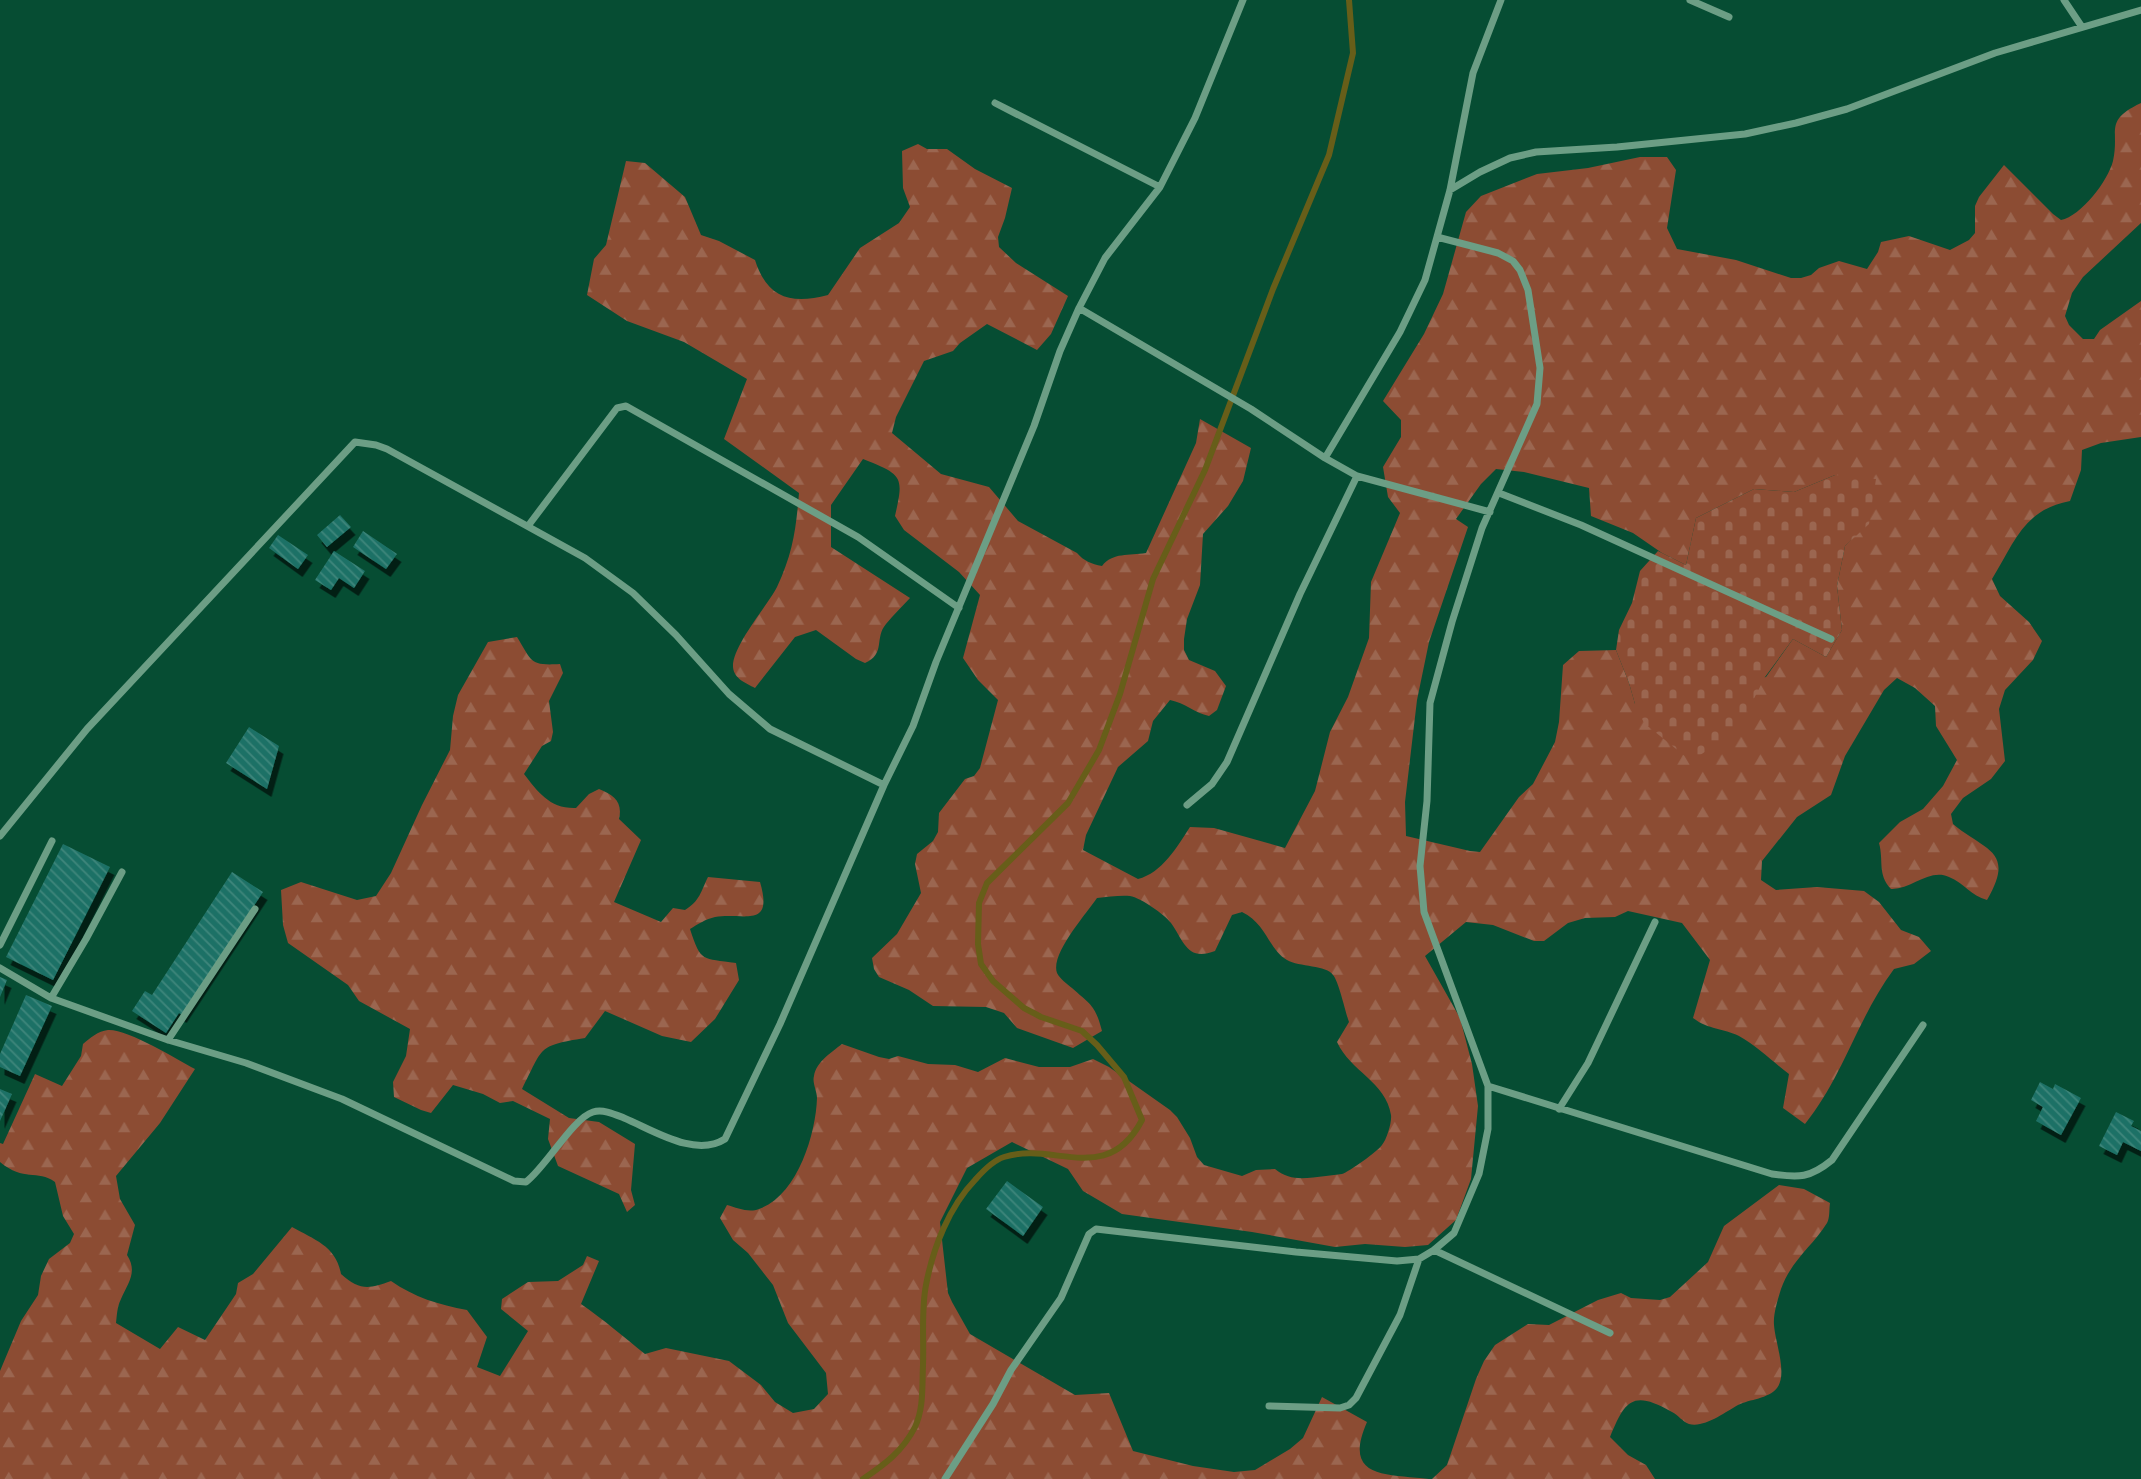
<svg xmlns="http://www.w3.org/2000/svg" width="2141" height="1479" font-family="Rubik,sans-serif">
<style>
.forest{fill:url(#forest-firs);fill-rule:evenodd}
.cemetery{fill:url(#cemetery-stones)}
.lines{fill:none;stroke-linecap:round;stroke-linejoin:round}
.stream{stroke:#675e19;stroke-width:6}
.building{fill:url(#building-back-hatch);filter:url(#shadow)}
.street{stroke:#6c9e85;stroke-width:7}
</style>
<defs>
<pattern id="forest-firs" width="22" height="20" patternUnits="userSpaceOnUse" patternTransform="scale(1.75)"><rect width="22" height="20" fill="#8c4c33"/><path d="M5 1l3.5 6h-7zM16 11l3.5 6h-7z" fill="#9b6650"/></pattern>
<pattern id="cemetery-stones" width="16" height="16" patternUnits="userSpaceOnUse" patternTransform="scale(1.75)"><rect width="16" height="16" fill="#8c4c33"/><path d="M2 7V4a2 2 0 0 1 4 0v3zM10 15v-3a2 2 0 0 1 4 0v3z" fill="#9b6650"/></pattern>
<pattern id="building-back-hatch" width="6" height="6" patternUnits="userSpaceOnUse" patternTransform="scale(1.75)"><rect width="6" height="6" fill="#1f7166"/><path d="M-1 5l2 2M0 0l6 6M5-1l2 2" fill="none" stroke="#3e867b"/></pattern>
<filter id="shadow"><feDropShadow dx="4.5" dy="8" stdDeviation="0" flood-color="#0009"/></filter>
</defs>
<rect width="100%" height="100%" fill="#064d33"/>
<!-- forest -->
<path class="forest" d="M2141,103V223L2083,277L2072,293L2065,316L2069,325L2083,339H2094L2100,330L2141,301V437L2101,443L2082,450L2081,470L2070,501C2023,510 2015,542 1992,579L2000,596L2029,622L2042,641L2033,660L2005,690L1999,709L2005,761L1991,779L1963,798L1951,814L1953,824C1985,851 2016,850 1987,900C1971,896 1964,883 1949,877C1929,868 1911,890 1891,889C1877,874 1884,861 1879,843L1900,822L1923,809L1943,786L1957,760L1936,726L1935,706L1915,688L1897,678L1884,690L1845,756L1831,795L1797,817L1762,861L1761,880L1776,890L1817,887L1864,891L1879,902L1901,930L1919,937L1931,951L1914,964L1894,969C1858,1017 1843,1077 1805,1124L1783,1108L1789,1074C1773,1062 1757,1046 1739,1036C1723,1028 1709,1030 1693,1018L1710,960L1682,923L1628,911L1615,917L1585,918L1568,923L1544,941H1534L1493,925L1466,922L1425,956L1460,1018L1472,1064L1478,1106L1471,1179L1456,1220L1428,1245L1405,1247L1365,1244L1335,1247L1252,1232L1122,1214L1083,1191L1068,1169L1012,1142L967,1168L940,1222L948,1293L952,1302L970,1334L1075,1395L1109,1393L1133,1451L1193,1466L1234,1472L1255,1470L1290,1449L1303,1438L1322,1397L1367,1422C1342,1479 1386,1474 1429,1479H0V1371L21,1321L38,1295L41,1276L49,1259L70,1243L74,1234L63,1216L55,1182C37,1169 24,1182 0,1162V1143L3,1144L35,1074L62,1086L81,1056L83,1044C90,1038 98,1031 108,1030C128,1029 176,1059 195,1069L160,1123L116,1176L120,1199L135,1225L127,1255C138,1272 128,1283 121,1299C117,1307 117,1315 116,1323L160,1349L178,1327L205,1340L236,1294L238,1283L253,1274L292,1227C315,1240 336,1246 341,1274C360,1291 369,1289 391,1281C414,1297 439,1305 467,1310L487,1337L477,1367L500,1376L528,1331L501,1309L502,1299L528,1282L558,1281L583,1265L587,1256L599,1261L581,1304C604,1320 624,1337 645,1354L666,1348L729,1361L761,1385L775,1402L793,1413L814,1409L828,1394L826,1373L788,1323L773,1285L748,1253L733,1240L720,1218L727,1205C737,1208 749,1213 759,1209C797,1196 816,1134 817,1098C817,1091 812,1083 814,1076C816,1062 832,1052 842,1044L879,1057L889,1059L898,1056L928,1064L955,1065L978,1072L1005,1058L1039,1067H1070L1093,1059L1109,1067L1170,1110L1177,1117L1190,1138L1197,1157L1204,1165L1242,1176L1256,1170L1275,1169C1291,1182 1306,1178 1326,1176C1331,1175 1337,1175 1342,1174C1349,1172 1378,1151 1382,1145C1387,1139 1392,1122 1391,1115C1386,1082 1350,1071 1337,1042L1349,1022C1345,1011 1339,982 1333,975C1327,965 1299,967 1287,960C1269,950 1266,923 1242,912L1232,915L1215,951C1187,962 1184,941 1171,923C1164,914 1141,898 1130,896C1120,895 1108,897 1097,898C1087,913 1050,954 1057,973C1060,979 1067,984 1072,988C1092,1006 1095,1005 1102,1031L1073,1048L1017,1028L1004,1013L986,1007L933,1006L909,990L879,977L874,969L872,958L897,934L921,893L915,864L917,854L933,841L938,832L939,813L965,779L974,776L980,768L998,700L978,680L963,658L980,595L959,572L904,530L895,516C904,476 903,475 863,459L831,505V547L910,598C902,607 893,615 886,624C874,638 886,654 865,663L856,659L816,630L795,637L755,688C746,683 734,679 733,667C732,646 768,605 777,587C793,553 796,529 799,493L724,439L747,379L684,342L627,321L587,295L594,259L606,245L626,161L645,163L685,197L701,235L719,241L755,260C767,298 791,305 828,295L860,248L899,223L910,207L903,188L902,151L918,144L927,149H947L975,169L1012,188L1005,218L998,237L999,247L1016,263L1068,296L1051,334L1037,350L987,324L960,343L953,351L924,361L896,417L892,433L941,474L989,487L1018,521L1077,553C1084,561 1091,564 1102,566C1113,552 1129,556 1146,553L1196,443L1200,419L1251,448L1243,481L1228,506L1203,534L1200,585L1187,619L1184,639V650L1189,660L1215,671L1226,686L1217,710L1209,716C1195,713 1185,703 1170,700L1153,721L1148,741L1118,767L1086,835L1083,850L1138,879C1162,873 1177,847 1190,827L1214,828L1285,848L1315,791L1330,732L1348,697L1369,638L1371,582L1400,513L1388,497L1383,467L1401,437V420L1383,401L1424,334L1443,294L1466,212L1481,196L1537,174L1588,168L1640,157H1667L1676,170L1667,228L1677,249L1736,260L1791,278H1801L1811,275L1819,268L1839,261L1867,269L1878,252L1881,242L1909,236L1950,250L1969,240L1975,233V206L1979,197L2004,165L2053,214L2061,220C2081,216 2108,181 2113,161C2120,130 2103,121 2141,103ZM1496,469L1524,472L1589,488L1591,516L1633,533L1662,553L1686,565L1696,518L1754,489L1794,492L1835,475L1868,523L1845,546L1837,586L1842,630L1826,657L1793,639L1766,677L1635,704L1629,683L1616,650L1579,651L1563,665L1559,722L1555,742L1533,784L1519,797L1480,852L1470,851L1406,836L1405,802L1417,700L1429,642L1468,527L1456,519L1481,484Z
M517,637C532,661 529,666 560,664L563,673L549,701L553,732L551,741L542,746L524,774C538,792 550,809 576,808L589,794L599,789C614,795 623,802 619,819L641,840L614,902L661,922L673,908L685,910C700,901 701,891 708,877L760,882C774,930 743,912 715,917C706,919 698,924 690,929C701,963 702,958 736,963L739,980L715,1019L691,1042L662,1036L605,1011L585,1038C536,1046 544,1047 522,1089L569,1118L599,1122L635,1144L631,1190L635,1205L627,1212L619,1194L558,1166L548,1139L550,1119L513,1101L500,1103L483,1094L453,1085L431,1113L421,1110L394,1097L393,1082L406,1056L410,1029L359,1001L348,985L288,943L283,925L281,890L301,882L357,900L376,896L391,873L422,805L450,750L453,716L458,695L488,642Z
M1779,1185L1804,1189L1830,1203C1829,1209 1830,1218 1827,1223C1812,1247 1792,1259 1781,1289C1778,1299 1773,1314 1774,1325C1775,1342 1788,1374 1777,1388C1768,1399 1750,1399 1738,1405C1725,1412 1705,1428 1689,1424C1683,1422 1678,1415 1672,1412C1632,1389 1625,1401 1610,1437L1628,1455L1646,1465L1655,1479H1432L1447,1465L1476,1379L1484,1361L1495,1345L1528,1324L1549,1325L1598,1300L1621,1293L1631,1298L1660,1300L1670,1297L1708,1262L1724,1226Z"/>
<!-- cemetery -->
<path class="cemetery" d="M1835,475L1876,479L1869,524L1845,546L1837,586L1842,630L1826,657L1793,639L1765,677L1741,724L1723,740L1691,761L1644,723L1635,704L1629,683L1616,650L1619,630L1632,603L1640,571L1658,551L1686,565L1696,518L1754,489L1794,492Z"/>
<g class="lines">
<!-- stream -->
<path class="stream" d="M863,1479C884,1465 903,1451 915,1427C924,1408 922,1385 923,1365C924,1339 921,1310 926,1285C933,1248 949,1207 975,1180C982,1172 994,1160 1004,1157C1054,1141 1107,1187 1142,1120L1124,1077L1097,1045L1082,1031L1041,1017L1024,1008L993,981L981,964L978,944L979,903L987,883L1068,803L1099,750L1120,694L1153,579L1205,470L1273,289L1329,155L1353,53L1349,0"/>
</g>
<!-- building -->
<path class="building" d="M340,515L351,527L327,547L317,535Z
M363,531L397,554L386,569L353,547Z
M278,535L308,555L298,569L269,548Z
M334,551L365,571L354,588L339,578L331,590L315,580Z
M249,727L279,746L267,789L226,763Z
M63,844L110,867L53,980L6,957Z
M232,872L263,892L182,1015L179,1013L166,1033L132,1011L145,991L152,995Z
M0,977L7,980L0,997Z
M26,995L52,1006L20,1076L0,1067V1054Z
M2040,1082L2053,1089L2055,1084L2081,1098L2061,1135L2036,1121L2043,1107L2031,1100Z
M0,1089L12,1094L0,1121Z
M2116,1112L2134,1121L2131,1126L2141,1131V1151L2123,1142L2117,1155L2099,1146Z
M1007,1181L1043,1207L1023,1236L986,1209Z"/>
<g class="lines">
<!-- street -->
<path class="street" d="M1690,0L1729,17
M2064,0L2082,27
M995,103L1160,187
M1450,190L1480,172L1510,158L1536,152L1617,147L1745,134L1796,123L1847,109L1995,53L2141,10
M1079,308L1251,409L1325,458L1357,476L1490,512
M1325,458L1400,332L1425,280L1450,190L1473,73L1501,0
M1499,493L1581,525L1831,639
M528,526L617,408L626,406L858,537L959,608
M1187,805L1212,784L1227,762L1300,594L1357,476
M0,836L87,729L355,442L376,445L387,449L585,558L633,593L676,635L729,694L770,729L884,785
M0,945L52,841
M0,968L51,998L168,1040L246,1063L342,1099L514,1181L526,1182C546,1167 573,1118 593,1112C603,1109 614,1114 624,1118C653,1130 695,1158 725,1139L780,1024L884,785L913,726L936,662L1034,426L1060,351L1079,308L1105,258L1160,187L1195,118L1243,0
M51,998L86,939L122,872
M168,1040L255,909
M1488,1086L1772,1174C1799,1178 1810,1178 1832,1160L1923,1025
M1559,1109L1588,1063L1655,922
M1434,1250L1610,1333
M1269,1406L1340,1408L1349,1405L1356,1398L1400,1315L1419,1259
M945,1479L993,1404L1011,1370L1061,1298L1089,1234L1096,1229L1296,1252L1397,1261L1419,1259L1434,1250L1454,1233L1479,1174L1488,1129V1086L1424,912L1420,866L1427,801L1430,703L1452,622L1482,528L1537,404L1540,368L1528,290L1520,270L1513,261L1498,253L1437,237"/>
</g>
</svg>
